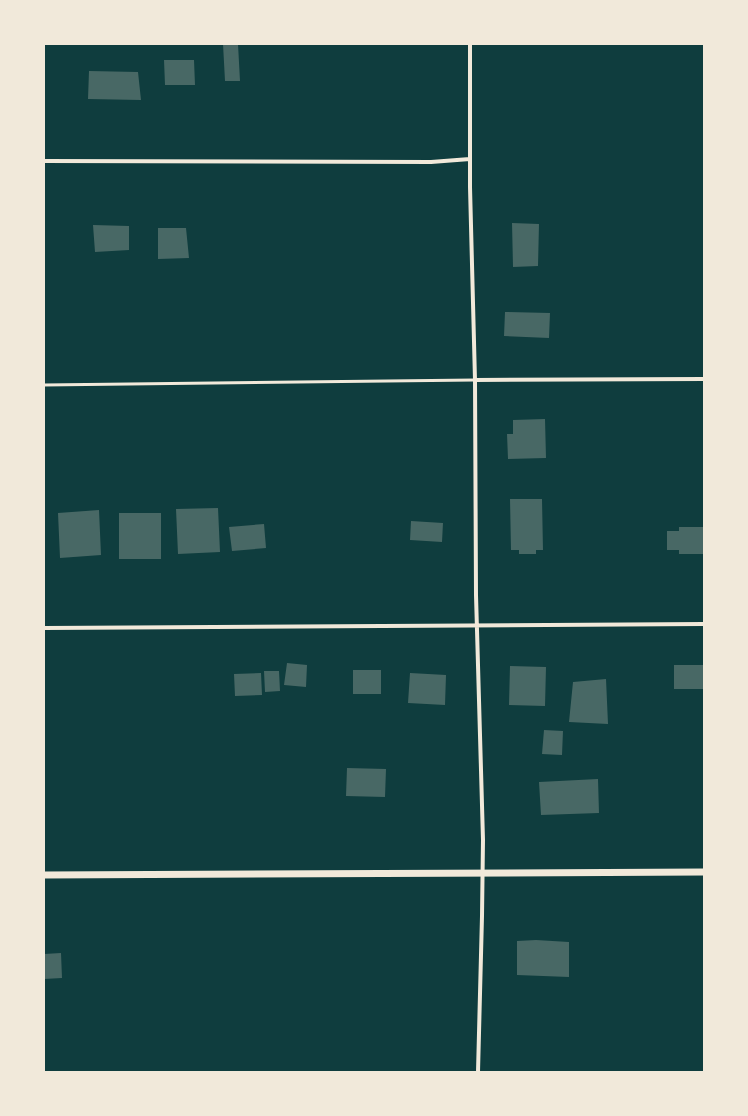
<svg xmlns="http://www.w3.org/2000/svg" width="748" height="1116" font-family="Commissioner,sans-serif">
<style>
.building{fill:#486865}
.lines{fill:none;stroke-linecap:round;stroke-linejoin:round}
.service{stroke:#f1e9da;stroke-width:3}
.minor{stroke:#f1e9da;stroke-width:4}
.tertiary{stroke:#f1e9da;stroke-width:7}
</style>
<rect width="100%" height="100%" fill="#0f3d3e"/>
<!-- building -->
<path class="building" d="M223,44H238L240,81H225Z
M164,60H194L195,85H165Z
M89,71L138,72L141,100L88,99Z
M512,223L539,224L538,266L513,267Z
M93,225L129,226V250L95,252Z
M158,228H186L189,258L158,259Z
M505,312L550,313L549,338L504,336Z
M545,419L546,458L508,459L507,434H513V420Z
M510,499H542L543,550H536V554H519V550H511Z
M218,508L220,552L178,554L176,509Z
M99,510L101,555L60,558L58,513Z
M119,513H161V559H119Z
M411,521L443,523L442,542L410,540Z
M264,524L266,548L232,551L229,527Z
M679,527H704V554H679V550H667V531H679Z
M287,663L307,665L306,687L284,685Z
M674,665H704V689H674Z
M510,666L546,667L545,706L509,705Z
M353,670H381V694H353Z
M264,671H279L280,691L265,692Z
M261,673L262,695L235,696L234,674Z
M410,673L446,675L445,705L408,703Z
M606,679L608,724L569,722L573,682Z
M544,730L563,731L562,755L542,754Z
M347,768L386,769L385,797L346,796Z
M598,779L599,813L541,815L539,782Z
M536,940L569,942V977L517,975V941Z
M61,953L62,978L44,979V954Z"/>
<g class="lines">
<!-- service -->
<path class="service" d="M44,385L475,380"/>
<!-- minor -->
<path class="minor" d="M470,44V187L475,380L476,595L483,840L482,916L478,1072
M44,161L431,162L470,159
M475,380L704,379
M44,628L704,624"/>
<!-- tertiary -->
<path class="tertiary" d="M44,875L704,872"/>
</g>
<!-- border -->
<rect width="748" height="1116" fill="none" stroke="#f1e9da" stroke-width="90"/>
</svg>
